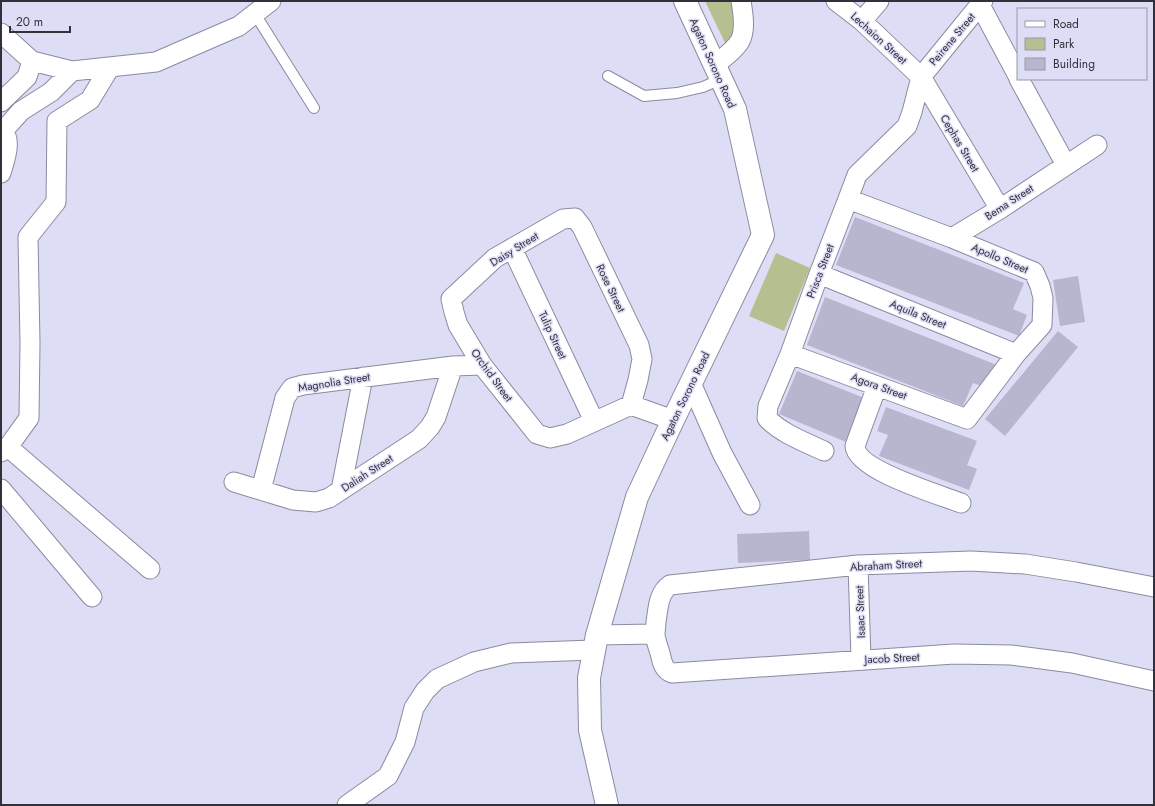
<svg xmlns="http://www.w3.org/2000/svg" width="1155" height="806" font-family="Jost,sans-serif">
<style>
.green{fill:#b6bf90}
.building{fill:#b7b6ce}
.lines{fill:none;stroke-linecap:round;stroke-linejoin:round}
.lane-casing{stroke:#8a8aa0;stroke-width:12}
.street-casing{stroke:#8a8aa0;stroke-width:21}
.secondary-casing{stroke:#8a8aa0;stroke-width:24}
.lane{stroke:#fff;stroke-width:10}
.street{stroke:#fff;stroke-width:19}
.secondary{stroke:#fff;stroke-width:22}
.labels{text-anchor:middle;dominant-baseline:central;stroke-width:3;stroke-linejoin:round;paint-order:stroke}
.street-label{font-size:11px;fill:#31313b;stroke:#deddf6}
</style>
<rect width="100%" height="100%" fill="#deddf6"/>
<!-- green -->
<path class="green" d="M705,1H730L733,8L735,32L726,45Z
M776,253L810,268L784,331L749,316Z"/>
<!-- building -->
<path class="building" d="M855,217L1024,283L1013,309L1027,315L1019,336L836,265Z
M1078,276L1085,322L1060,326L1053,280Z
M825,297L997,365L982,386L973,383L963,406L807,345Z
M1058,331L1078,347L1005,436L985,419Z
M797,371L864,398L846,442L779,414Z
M886,407L977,441L967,465L977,469L969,490L879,456L888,435L877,431Z
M809,531L810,560L738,563L737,534Z"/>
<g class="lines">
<!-- lane casing -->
<g class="lane-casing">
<path id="lane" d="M255,14L314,108
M608,76L644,96L677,93L703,87L721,79"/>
</g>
<!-- street casing -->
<g class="street-casing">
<path id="street" d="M836,1L862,21L921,77L1000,209
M980,5L1018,76
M862,21L879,1
M1,33L32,61L72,71L156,62L239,26L271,1
M715,65C723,58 734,51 740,41C746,30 743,13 741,1
M1019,79L1066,165
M1,102L27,77L32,61
M1,127C13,140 5,159 1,173
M4,130L21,111L51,92L72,71
M575,218L582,227L639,345L642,359L638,380L631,405L567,434L550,438L537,434L482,365L458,325L454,312L451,299L495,258L563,219Z
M952,238L1000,209L1097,145
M512,248L594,421
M819,274L1016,354
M790,354L967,419L1016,354L1042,325L1043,298L1040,286L1034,272L952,238L848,199
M691,383L722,453L750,505
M877,386L855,446C856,470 940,495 961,503
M631,405L673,420
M8,447L150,569
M824,451C807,443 780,433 767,418L768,406L790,354L819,274L848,199L857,175L907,126L912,112L921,77L983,1
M1,452L8,447L29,418L30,343L28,237L56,202L57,121L90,100L110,67
M234,482L293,500L316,502L329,498L419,439L430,427L436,417L453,366
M1,489L92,597
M261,490L285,398L292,388L303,385L453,366L482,365
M341,490L363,377
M858,565L861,659
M1154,587L1076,572L1025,564L971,561L858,565L670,585C658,593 658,610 656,622C656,626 655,631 655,635C656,641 658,647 660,653C662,661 663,670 672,673L954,654L1011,655L1072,663L1154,681
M597,635L655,634
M347,805L388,776L405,742L414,708L425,691L437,679L474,662L511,653L593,650"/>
</g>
<!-- secondary casing -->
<g class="secondary-casing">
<path id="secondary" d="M607,805L590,730L589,678L597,635L637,497L673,420L763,235L735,109L685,1"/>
</g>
<!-- lane -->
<use href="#lane" class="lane"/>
<!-- street -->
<use href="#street" class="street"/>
<!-- secondary -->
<use href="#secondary" class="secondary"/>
</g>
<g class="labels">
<!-- street labels -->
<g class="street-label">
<text transform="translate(879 38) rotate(42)">Lechaion Street</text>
<text transform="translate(952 39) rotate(-50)">Peirene Street</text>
<text transform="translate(713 63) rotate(66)">Agaton Sorono Road</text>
<text transform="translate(960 143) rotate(59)">Cephas Street</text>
<text transform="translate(1009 202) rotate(-33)">Bema Street</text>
<text transform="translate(514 249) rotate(-32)">Daisy Street</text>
<text transform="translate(1000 258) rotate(23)">Apollo Street</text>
<text transform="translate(820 271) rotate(-69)">Prisca Street</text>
<text transform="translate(611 288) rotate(64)">Rose Street</text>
<text transform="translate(918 314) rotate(22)">Aquila Street</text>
<text transform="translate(553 335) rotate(65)">Tulip Street</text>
<text transform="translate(492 375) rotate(54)">Orchid Street</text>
<text transform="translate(334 382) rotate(-9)">Magnolia Street</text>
<text transform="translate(879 386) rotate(20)">Agora Street</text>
<text transform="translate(685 396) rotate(-64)">Agaton Sorono Road</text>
<text transform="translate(367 473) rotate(-33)">Daliah Street</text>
<text transform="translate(886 565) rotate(-3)">Abraham Street</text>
<text transform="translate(860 612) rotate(-92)">Isaac Street</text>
<text transform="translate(892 658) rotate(-3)">Jacob Street</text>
</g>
</g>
<!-- border -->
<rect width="1155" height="806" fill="none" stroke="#31313b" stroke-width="4"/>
<!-- legend -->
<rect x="1017" y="8" width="130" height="72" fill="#deddf6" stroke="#9998ab"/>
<rect x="1025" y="21" width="20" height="6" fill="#ffffff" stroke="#9998ab"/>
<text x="1053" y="28" font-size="12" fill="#31313b">Road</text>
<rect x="1025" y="38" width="20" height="12" fill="#b6bf90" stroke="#9998ab"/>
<text x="1053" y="48" font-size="12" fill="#31313b">Park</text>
<rect x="1025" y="58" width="20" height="12" fill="#b7b6ce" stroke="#9998ab"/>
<text x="1053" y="68" font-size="12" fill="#31313b">Building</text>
<!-- scale -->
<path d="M10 26v6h60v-6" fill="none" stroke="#31313b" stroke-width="2"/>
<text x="16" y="26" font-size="12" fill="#31313b" stroke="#deddf6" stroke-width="3" paint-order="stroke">20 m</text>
</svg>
